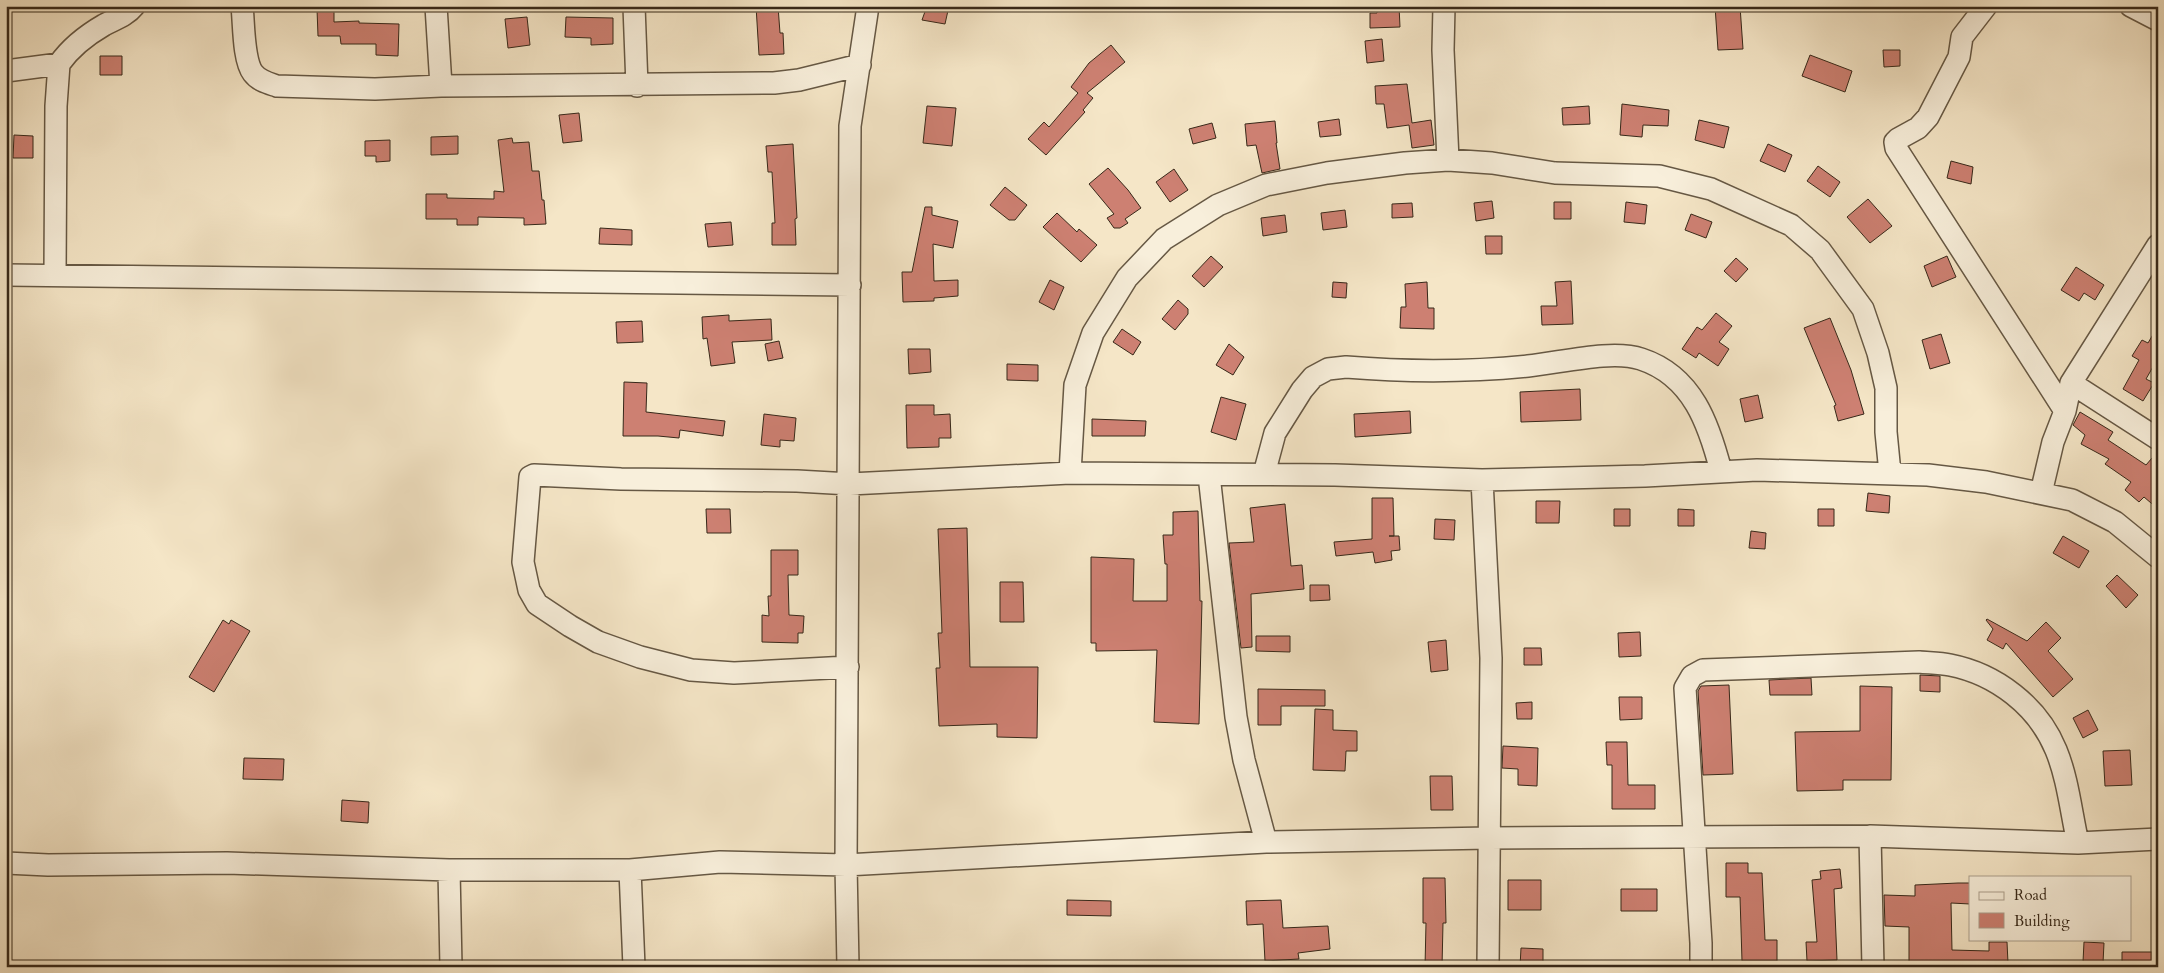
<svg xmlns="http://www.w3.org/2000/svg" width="2164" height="973" font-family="Cardo,serif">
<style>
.building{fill:#cd8072;stroke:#372819}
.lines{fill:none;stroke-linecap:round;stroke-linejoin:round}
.street-casing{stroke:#665844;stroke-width:24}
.street{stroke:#f8efdb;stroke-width:21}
</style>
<rect width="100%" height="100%" fill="#f5e6c7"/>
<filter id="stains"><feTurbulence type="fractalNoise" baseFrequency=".004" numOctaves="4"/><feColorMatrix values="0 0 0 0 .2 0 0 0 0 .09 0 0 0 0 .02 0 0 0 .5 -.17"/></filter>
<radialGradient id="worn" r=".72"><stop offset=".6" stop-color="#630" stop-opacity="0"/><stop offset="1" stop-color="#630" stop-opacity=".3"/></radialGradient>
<!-- building -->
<path class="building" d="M756,6H778L780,33H783L784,54L759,55Z
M927,6H949L945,24L922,20Z
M1377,6H1399L1400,27L1370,28V13H1377Z
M1715,6H1740L1743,49L1718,50Z
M317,9H334V22L359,21V23L399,24L398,56L376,55V44H341L340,36H318Z
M527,17L530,45L508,48L505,19Z
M566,17L613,18V44L591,45V38L565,37Z
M1382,39L1384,61L1367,63L1365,41Z
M1111,45L1125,62L1087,93L1093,98L1083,110L1085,112L1046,155L1028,139L1044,122L1049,127L1078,93L1071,87L1089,63Z
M1883,50H1900V66L1884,67Z
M1810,55L1852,71L1845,92L1802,76Z
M100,56H122V75H100Z
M1407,84L1412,123L1431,120L1434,145L1412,148L1409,125L1387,128L1384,104H1376L1375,86Z
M1622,104L1669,110L1668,126L1643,125L1642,137L1620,135Z
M927,106L956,108L952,146L923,143Z
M1589,106L1590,124L1563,125L1562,108Z
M579,113L582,141L563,143L559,115Z
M1339,119L1341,135L1320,137L1318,122Z
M1699,120L1729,127L1724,148L1695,140Z
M1275,121L1277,143H1276L1280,169L1262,173L1256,145L1247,146L1245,124Z
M1212,123L1216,138L1193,144L1189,129Z
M14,135L33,136V158H13Z
M458,136V154L431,155V137Z
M512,138L513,143L529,142L532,171H539L542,200H544L546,224L524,225V218L478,217V225H457V219H426V194H447V198L494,199V191L504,192L498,140Z
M390,140V161L376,162V156H365V141Z
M793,144L797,218L795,219L796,245H772V223H775L772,172H768L766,146Z
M1768,144L1792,155L1785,172L1760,161Z
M1951,161L1973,167L1971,184L1947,178Z
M1818,166L1840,182L1830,197L1807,181Z
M1108,168L1128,190L1141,208L1125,219L1128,223L1120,228H1114L1107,218L1114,214L1089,184Z
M1174,169L1188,190L1170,202L1156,182Z
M1005,187L1027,205L1015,220H1009L990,205Z
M1868,199L1892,226L1870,243L1847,217Z
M1492,201L1494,218L1476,221L1474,203Z
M1554,202H1571V219H1554Z
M1626,202L1647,205L1645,224L1624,222Z
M1412,203L1413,217L1392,218V204Z
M925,207H932V215L958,221L953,248L933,244L934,281L958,280V296L934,298V301L903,302L902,272H912Z
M1345,210L1347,227L1323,230L1321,213Z
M1057,213L1077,232L1079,229L1097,245L1081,262L1043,227Z
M1691,214L1712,222L1706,238L1685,230Z
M1285,215L1287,232L1263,236L1261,218Z
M731,222L733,245L708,247L705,224Z
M600,228L632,230V245L599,244Z
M1485,236H1502V254H1486Z
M1211,256L1223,267L1204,287L1192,276Z
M1947,256L1956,277L1932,287L1924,266Z
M1736,258L1748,269L1736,282L1724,271Z
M2076,267L2104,285L2095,300L2084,293L2079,301L2061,290Z
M1050,280L1064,287L1054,310L1039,302Z
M1571,281L1573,324L1542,325L1541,306H1557L1555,282Z
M1333,282L1347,283L1346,298L1332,297Z
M1427,282L1428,308H1434V329L1400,328L1401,307H1406L1405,284Z
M1178,300L1188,309V314L1175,330L1162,319Z
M1716,313L1732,326L1719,342L1729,349L1718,366L1699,353L1696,358L1682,349L1697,327L1702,330Z
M729,315V321L771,319L772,340L732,342L735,363L711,366L707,338L703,339L702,317Z
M1830,318L1851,370L1864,414L1838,421L1834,406L1836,405L1804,328Z
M642,321L643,342L617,343L616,322Z
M2158,326V358L2146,379L2154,383L2143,401L2123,389L2139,360L2132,356L2142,340L2148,343Z
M1122,329L1141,342L1133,355L1113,342Z
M1941,334L1950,363L1930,369L1922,340Z
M779,341L783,358L768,361L765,344Z
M1229,344L1244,357L1233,375L1216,365Z
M908,349H930L931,372L909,374Z
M1007,364L1038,365V381L1007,380Z
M624,382L647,383L646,412L725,421L723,436L680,430L679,438L658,436H623Z
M1580,389L1581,420L1521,422L1520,392Z
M1758,395L1763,418L1745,422L1740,399Z
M1221,397L1246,404L1236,440L1211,432Z
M906,405H934V415L950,414L951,438H939V447L907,448Z
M1410,411L1411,433L1355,437L1354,414Z
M2080,412L2113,432L2108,440L2146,465L2158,451V509L2144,497L2139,502L2125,490L2131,482L2105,464L2109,459L2081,444L2085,435L2073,425Z
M764,414L796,418L794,441L780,440V447L761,445Z
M1092,419L1146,421L1145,436H1092Z
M1868,493L1890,496L1889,513L1866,511Z
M1372,498H1393L1394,536H1389H1399L1400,550L1391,551L1392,560L1375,563L1373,552L1336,556L1334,542L1372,539Z
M1536,501H1560L1559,523H1536Z
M1285,504L1291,566L1302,565L1304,589L1251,594L1252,647L1241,648L1229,543L1254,542L1250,508Z
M706,509H730L731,533H707Z
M1614,509H1630V526H1614Z
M1678,509L1694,510V526H1678Z
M1818,509H1834V526H1818Z
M1198,511L1200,601H1202L1199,724L1154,722L1157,650L1096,651V643H1091V557L1134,559L1133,601H1167V564H1165L1163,535H1173V512Z
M1435,519L1455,520L1454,540L1434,539Z
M967,528L970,667H1038L1037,738L997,737V724L939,726L936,668H940L938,633H942L938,529Z
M1751,531L1766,533L1765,549L1749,548Z
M2063,536L2089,551L2079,568L2053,553Z
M771,550H798V575H788L789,615L804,616L803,633H798V643L762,642V615L769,616L768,596H771Z
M2117,575L2138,595L2126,608L2106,586Z
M1000,582H1023L1024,622H1000Z
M1310,585H1329L1330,600L1310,601Z
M1987,619L2027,641L2046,622L2061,638L2048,651L2073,679L2053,697L2006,643L2003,649L1987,640L1993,629L1986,620Z
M223,620L229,624L231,620L250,631L214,692L189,677Z
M1640,632L1641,656L1619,657L1618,633Z
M1256,636H1290V652L1256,651Z
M1446,640L1448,670L1431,672L1428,642Z
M1524,648H1541L1542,665H1524Z
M1920,675L1940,676V692L1920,691Z
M1811,678L1812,695H1770L1769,680Z
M1729,685L1733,774L1703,775L1698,691L1701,686Z
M1860,686L1892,687L1891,780H1843V790L1797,791L1795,732L1860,731Z
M1258,689L1325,690V706H1281V725H1258Z
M1619,697H1642V719L1620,720Z
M1532,702V719H1517L1516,703Z
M1315,709L1333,710V730L1357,731V751H1346L1345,771L1313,770Z
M2088,710L2098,730L2083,738L2073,718Z
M1606,742H1627L1628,785H1655V809H1612V765H1607Z
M1503,746L1538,748L1537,786L1518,785V769L1502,768Z
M2130,750L2132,785L2105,786L2103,751Z
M244,758L284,759L283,780L243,779Z
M1430,776H1452L1453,810H1431Z
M342,800L369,802L368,823L341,821Z
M1726,863H1748V873H1762L1765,940H1777V961H1742L1740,897H1726Z
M1840,869L1842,888L1834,889L1837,960L1807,961L1806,942H1817L1812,880L1821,879L1820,871Z
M1423,878H1445L1446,923H1443L1442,967H1425L1426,923H1423Z
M1508,880H1541V910H1508Z
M1958,883H1970V904L1951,903L1952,950L1989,951V942H2007L2008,963L1975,964V967L1909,964V927L1885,926L1884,895L1915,896V885Z
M1621,889H1657V911H1621Z
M1067,900L1111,901V916L1067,915Z
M1281,900L1283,928L1328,926L1330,949L1298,953L1299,959L1265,961L1263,924L1247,925L1246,901Z
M2084,942L2104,943L2103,963L2083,962Z
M1521,948L1543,949V967H1520Z
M2122,952H2152V967H2122Z"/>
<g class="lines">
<!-- street casing -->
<g class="street-casing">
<path id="street" d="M242,6C244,23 243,60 253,73C259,81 268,83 277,86L375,89L441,86L774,83L799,80L860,65
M436,6L441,86
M634,6L637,86
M1444,6L1443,50L1448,160
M1986,6L1962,37L1959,57L1928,117L1918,128L1898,139L1895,142L1896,148L2065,411
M2131,6L2158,20
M59,64C71,47 85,36 104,25C115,19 126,16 134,6
M6,71L59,64L56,106L55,274
M6,275L850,285
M2071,383L2158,439
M1070,473L1075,385L1093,333L1127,278L1164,239L1218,205L1266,185L1327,173L1405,163L1448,160L1492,163L1555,173L1659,176L1711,189L1791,225L1820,250L1863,309L1878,353L1886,388V432L1890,473
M1264,474L1275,433L1302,390L1313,377L1328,369L1346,367C1407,372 1468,372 1528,366C1560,363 1612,349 1641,359C1693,376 1709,425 1721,471
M1209,475L1236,717L1244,760L1266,842
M1482,480L1491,658L1488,967
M2041,493L2053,442L2065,411L2071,383L2158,245
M848,667L734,673L691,670L640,657L598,642L570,626L537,604L529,590L523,562L530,477L534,475L621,479L797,481L850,484L1070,473L1335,475L1482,480L1645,476L1757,470L1928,475L1986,482L2072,500L2115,522L2158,557
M1870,836L1873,967
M6,863L48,865L227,863L449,870H630L720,862L846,865L1266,842L1489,838L1870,836L2078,843L2158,839
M449,870L451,967
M630,870L634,967
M848,967L846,865L850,126L868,6
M1701,967V943L1685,688L1692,676L1703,670L1919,662C1929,663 1940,663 1950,665C1996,674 2038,706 2056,750C2068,779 2071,812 2078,843"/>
</g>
<!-- street -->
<use href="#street" class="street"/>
</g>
<!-- margin -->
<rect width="2164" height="973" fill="none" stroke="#f5e6c7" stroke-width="25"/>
<rect x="8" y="8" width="2149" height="958" fill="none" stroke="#372819" stroke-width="2.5"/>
<rect x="12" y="12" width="2139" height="948" fill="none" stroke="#372819"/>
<!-- legend -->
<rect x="1969" y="876" width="162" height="65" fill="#f8efdb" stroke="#ab9f8d"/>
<rect x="1979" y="892" width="25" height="8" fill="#f8efdb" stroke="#ab9f8d"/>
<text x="2014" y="900" font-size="15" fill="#372819">Road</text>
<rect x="1979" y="913" width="25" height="15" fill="#cd8072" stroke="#ab9f8d"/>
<text x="2014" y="926" font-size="15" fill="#372819">Building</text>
<rect width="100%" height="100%" filter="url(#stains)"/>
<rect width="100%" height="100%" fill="url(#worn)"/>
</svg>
